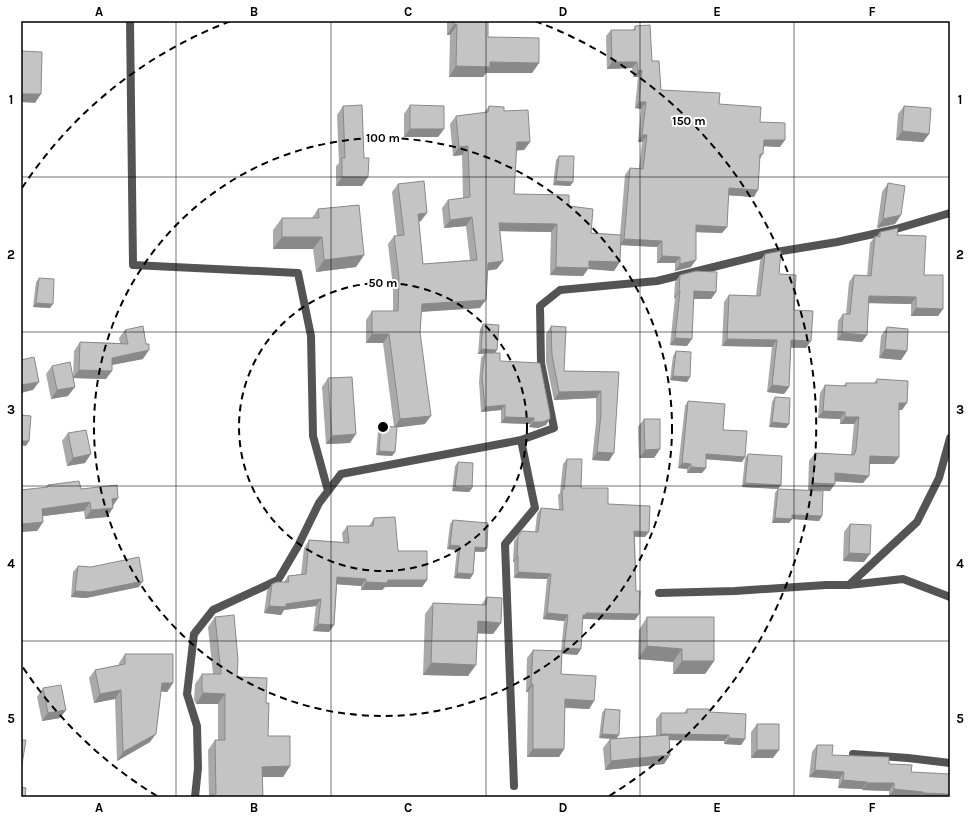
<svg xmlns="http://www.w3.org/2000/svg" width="971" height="818" font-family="Karla,sans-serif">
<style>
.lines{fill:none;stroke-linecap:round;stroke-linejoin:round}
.street{stroke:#545454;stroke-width:8}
.wall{fill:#a9a9a9}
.shaded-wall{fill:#898989}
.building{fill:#c4c4c4;stroke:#898989}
.grid{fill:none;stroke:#000;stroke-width:1;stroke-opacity:0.55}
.ring{fill:none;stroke:#000;stroke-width:2;stroke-dasharray:7 5}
.centre{fill:#000;stroke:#fff;stroke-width:2}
.ring-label{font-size:12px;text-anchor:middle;font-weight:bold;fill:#000;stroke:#fff;stroke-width:4;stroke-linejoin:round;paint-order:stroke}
.neatline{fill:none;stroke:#000;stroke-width:1.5}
.grid-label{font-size:13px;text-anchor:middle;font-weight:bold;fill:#000}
</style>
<rect width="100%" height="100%" fill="#fff"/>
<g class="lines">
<!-- street -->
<path class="street" d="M130,21L133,265L298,273L311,336L313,436L328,491
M849,585L917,522L939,478L950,438
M659,593L735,591L826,585H849L903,579L950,597
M853,754L908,758L950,763
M514,786L505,544L535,508L521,440
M195,797L198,768L197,726L187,694L194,634L213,610L278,580L298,546L319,503L341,474L521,440L554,428L541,363L540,306L560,290L657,281L770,253L837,242L896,229L950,213"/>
</g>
<!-- wall -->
<path class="wall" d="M447,21H488V37L539,63L532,73H486L483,77H449L450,35H447Z
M635,26L652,61L661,90L719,104L760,122L780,147L763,146V154L760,159L754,197L728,195L727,227L722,233L696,232L691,267L675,271V263H657V247L621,245L614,271L588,269L583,276L550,275L551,232L500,231L497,269L487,271L480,308L421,312L420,332L425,424L397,427L395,452L392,456L376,455L378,430L381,426L394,427L383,343H366V320L372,311H393V287L388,244L394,236H397L392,192L398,184L421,221L419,222L423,264L470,260L466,226L444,228L442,208L448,200L463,198L462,155L453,156L450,124L456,116L484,113L489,106L504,111L530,142L524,150H516L514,194L569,206L591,233L620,235L625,175L630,168L639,169L642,142H638L641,109L635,108L638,77H633L632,68L607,69L606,36L611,30H633Z
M410,105L444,129L438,137H404V114Z
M343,106L362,186H336V166L339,163L337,115Z
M904,106L929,134L923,142L896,140L898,114Z
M559,156L573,182L570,186L553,185L556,160Z
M888,183L901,215L895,224L877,228L882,192Z
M318,209L364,255L356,267L316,272L313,249H273V230L282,218H312Z
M880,232L897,235L924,275L943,309L938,316H911V304L868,303L862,342L837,340L838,321L843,314H846L849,282L854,275L867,276L870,243L875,236H877Z
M765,254L779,274L794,310L806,348H791L789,387L784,394L767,392L772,347L722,346L724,302L729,295L756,296L760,261Z
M680,275L716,292L711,299H694L687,346L670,345L675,298H674L675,282Z
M39,278L50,308L33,307L36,282Z
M483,324L495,353L500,361L546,425L538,428L529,427L530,424L501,423V410L481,412L479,382L481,358L484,354H478L480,329Z
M551,326L564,371L619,372L609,461L592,460L596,422V398L554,400L546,362V334Z
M887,327L907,351L901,360L879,358L881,336Z
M125,330L143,359L112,365L106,379L73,378L74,351L80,342L120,343L119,338Z
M676,351L690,377L687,382L670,380L673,356Z
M52,366L68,396L51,399L46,374Z
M328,378L350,443L326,444L322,387Z
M877,379L902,410H899V457L894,464H869L863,483L835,481L830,491L808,490L809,461L815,453L851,455L854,424H840V419L818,418L820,393L825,385L843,386L846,383H874Z
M775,397L789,424L786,428L769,427L772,402Z
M688,401L723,430L745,457L742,462L706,459V468L702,473H687V469L678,468L685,406Z
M644,419L660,449L654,458H639L638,427Z
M68,433L85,463L67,466L62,441Z
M748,454L778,489L742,487L745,458Z
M567,459L581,488L608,504L645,537H635L636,591L639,614L635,620L583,619L582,620L581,649L577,655L562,654L561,674L594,701L589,709L565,708L564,749L559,757H527L528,692H526L527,658L533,650L561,651L564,621L543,619L547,579L514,578V562H513L514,541L518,536L535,532L537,514L541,508L559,509L558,495L560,493L563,464Z
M458,462L472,488L469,492L452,491L455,466Z
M48,485L81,489L118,498L113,506L107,517L85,519L84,511L43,516V522L37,531L46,487Z
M778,489L822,516L819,521L792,519L789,523H772L775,493Z
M374,518L398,551L427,580L422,587H385L382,590H361V586L337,584L334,625L329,632L313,631L316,606L284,610L281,615L264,613L267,591L272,584L284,582L288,576L301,574L304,548L309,540L343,542L342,533L347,526H369Z
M453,520L487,548L484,552H475L473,574L470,579L454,578L457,550L447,549L450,524Z
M850,524L864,562L843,561L844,532Z
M78,566L139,587L86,598L71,597L73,572Z
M487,597L501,623L493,634L477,633L468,676L423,675L425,614L433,603L481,605Z
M215,617L237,677L266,703L268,736L290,766L283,777H262L263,797H209L208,750L215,740H218V704H196L194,700L195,684L202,674H213L208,627Z
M647,617L714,661L705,674H673V662L638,659L639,630Z
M125,654L173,683L167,692L161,691L150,742L117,761L115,699L94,703L89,678L95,670L119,665V663Z
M43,688L66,710L60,718L42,721L37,697Z
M605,709L616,739L656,736V719L661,713H684L687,709L709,712L745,739L741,745L724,744V741L669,740L670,755L664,764L605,770L603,748L610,739H614L599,738L602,713Z
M757,724L773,758H751V732Z
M817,745L832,755L889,764L911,772L950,797H889V791L862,790V789L838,788L839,779L809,777L812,752Z"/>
<!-- shaded-wall -->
<path class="shaded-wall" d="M454,24L457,25L450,35H447Z
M490,62L539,63L532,73H486L483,77H449L456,66Z
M612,62H637L632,68L607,69Z
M642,70L638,77H633L638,71Z
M21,94H41L35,103L21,102Z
M639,102H646L641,109L635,108Z
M410,129H444L438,137H404Z
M902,131L929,134L923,142L896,140Z
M642,135H647L642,142H638Z
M764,140H785L780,147L759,146Z
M517,142H530L524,150L511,151Z
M468,146L462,155L453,156L459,147Z
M342,177H368L362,186H336Z
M556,181L573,182L570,186L553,185Z
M729,188L758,190L754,197L724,195Z
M427,213L421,221L412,222L418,214Z
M901,215L895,224L877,228L883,219Z
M472,217L466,226L444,228L450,220Z
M499,223L557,224L551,232L493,231Z
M696,225L727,227L722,233L692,232Z
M282,237H322L313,249H273Z
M624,239L662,241L657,247L620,245Z
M364,255L356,267L316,272L324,260Z
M662,256L680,257L675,263H657Z
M696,260L691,267L675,271L680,264Z
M503,261L497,269L482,271L488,263Z
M589,261L620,262L614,271L588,269L583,276L550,275L556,267Z
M679,291H680L675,298H674Z
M694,291L716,292L711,299H689Z
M869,296L916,297L911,304L864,303Z
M486,300L480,308L416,312L422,304Z
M36,303L53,304L50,308L33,307Z
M916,308L943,309L938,316H911Z
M842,333L867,335L862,342L837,340Z
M372,334H389L383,343H366Z
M675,338L692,339L687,346L670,345Z
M727,339L777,340L772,347L722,346Z
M791,340L811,341L806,348L786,347Z
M481,349L497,350L494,355L485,353L484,354H478Z
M885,349L907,351L901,360L879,358Z
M149,350L143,359L106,366L112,358Z
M79,370L112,371L106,379L73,378Z
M673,376L690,377L687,382L670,380Z
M39,382L33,390L21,393V385Z
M772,385L789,387L784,394L767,392Z
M75,387L68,396L51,399L57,390Z
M601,391L596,398L554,400L559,392Z
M899,403H907L902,410H894Z
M505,405L501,410L481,412L485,407Z
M823,411L845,412L840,419L818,418Z
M431,416L425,424L394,428L400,419Z
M505,417L534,418L530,424L501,423Z
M845,417H859L854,424H840Z
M550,419L546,425L538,428L529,427L533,422Z
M772,422L789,424L786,428L769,427Z
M356,434L350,443L326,444L332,436Z
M21,441H29L26,446L21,445Z
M660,449L654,458H639L645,450Z
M379,451L395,452L392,456L376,455Z
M597,452L614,453L609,461L592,460Z
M91,454L85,463L67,466L73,458Z
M706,454L745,457L742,462L703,459Z
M870,456L899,457L894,464H865Z
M682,463L691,464L687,469L678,468Z
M691,467L706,468L702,473H687Z
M835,473L869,476L863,483L830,481Z
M745,483L781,485L778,489L742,487Z
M813,483L835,484L830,491L808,490Z
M455,487L472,488L469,492L452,491Z
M118,498L112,507V499Z
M90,502L84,511L36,517L42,509Z
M113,508L107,517L85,519L91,510Z
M792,515L822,516L819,521L792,519L789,523H772L775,518Z
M43,522L37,531L21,532V524Z
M634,531L649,532L645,537L630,536Z
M450,545L460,546L457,550L447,549Z
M475,547L487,548L484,552L472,551Z
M849,553L870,554L864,562L843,561Z
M517,556H518L514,562H513Z
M518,572L551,574L547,579L514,578Z
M457,573L473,574L470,579L454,578Z
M337,577L366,579L361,586L332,584Z
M388,580H427L422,587H385L382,590H361L366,582Z
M143,581L139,587L86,598L71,597L75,591Z
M321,599L316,606L284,610L281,615L264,613L269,606Z
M547,613L568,615L564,621L543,619Z
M586,613L639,614L635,620L583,619L582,621L583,615Z
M478,621L501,623L493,634L470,633Z
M318,624L334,625L329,632L313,631Z
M647,646L682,649L673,662L638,659Z
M564,648L581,649L577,655L560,653Z
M682,661H714L705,674H673Z
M431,663L476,665L468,676L423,675Z
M162,683H173L167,692L156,691Z
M531,684H533L528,692H526Z
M121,690L115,699L94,703L100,694Z
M203,693L225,694L218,704H196Z
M565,699L594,701L589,709L559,707Z
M66,710L60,718L42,721L48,713Z
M156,734L150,742L117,761L123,752Z
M602,734L619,735L616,739L599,738Z
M661,734L729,735L724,741L656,740Z
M729,738L745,739L741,745L724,744Z
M533,749H564L559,757H527Z
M757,750H779L773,758H751Z
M670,755L664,764L605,770L611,761Z
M290,766L283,777H255L262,767Z
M815,770L844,772L839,779L809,777Z
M843,780L867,782L862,789L838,788Z
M867,783H894L889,791L862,790Z
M894,789L923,792L919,797H889Z
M923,793L950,794V797H920Z"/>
<!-- building -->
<path class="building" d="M454,21H488V37L539,38V63L490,62V67L456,66L457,25L454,24Z
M650,25L652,61H659L661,90L720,93L719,104L761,107L760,122L785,123V140H764L763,154H760L758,190L729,188L727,227L696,225V260L680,264V257L662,256V241L624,239L630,168L643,169L647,135H642L646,102H639L642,70L638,71L637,62H612L611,30H635V26Z
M21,51L42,52L41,94H21Z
M362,105L364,158H369L368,177H342V158H345L343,106Z
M410,105L444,106V129H410Z
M489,106L504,107V111L528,110L530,142H517L514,194L569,195V206L593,209L591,233L621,235L620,262L589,261V268L556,267L557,224L499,223L503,261L488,263L486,300L422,304L420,332L431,416L400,419L389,334H372V311H398L399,278L394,236L404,235L398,184L424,181L427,213L418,214L423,264L477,260L472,217L450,220L448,200L470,197L468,146L459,147L456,116L488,112Z
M904,106L931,108L929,134L902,131Z
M559,156H574L573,182L556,181Z
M888,183L905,186L901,215L883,219Z
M359,205L364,255L324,260L322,237H282V218H319L318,209Z
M898,228L897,235L926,236L924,275H943V309L916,308V297L869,296L867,335L842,333L843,314H850L854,275L871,276L875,236L880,237V232Z
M781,251L779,274L796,275L794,310L813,311L811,341L791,340L789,387L772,385L777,340L727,339L729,295L760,296L765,254Z
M696,271L717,272L716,292L694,291L692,339L675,338L680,291H679L680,275Z
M39,278L54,279L53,304L36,303Z
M483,324L499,325L497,350L481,349Z
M143,326L146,344H149V350L112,358V371L79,370L80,342L128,344L125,330Z
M551,326L566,327L564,371L619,372L614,453L597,452L601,414V391L559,392L552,355Z
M887,327L908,329L907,351L885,349Z
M676,351L691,352L690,377L673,376Z
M485,353H500V361L540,363L550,414V419L542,422H533L534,418L505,417V405L485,407L482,376Z
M34,357L39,382L21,385V360Z
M70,362L75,387L57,390L52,366Z
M352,377L356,434L332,436L328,378Z
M877,379L908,381L907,403H899V457L870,456L869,476L835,473V484L813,483L815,453L854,455L856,450L859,417H845V412L823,411L825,385L846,386V383H877Z
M775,397L790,398L789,424L772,422Z
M688,401L725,404L723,430L747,431L745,457L706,454V468L691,467V464L682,463Z
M21,415L31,416L29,441H21Z
M644,419H660V449L645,450Z
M381,426L397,427L395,452L379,451Z
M86,430L91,454L73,458L68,433Z
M748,454L782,456L781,485L745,483Z
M567,459H582L581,488H608V504L650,506L649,532L634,531L636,591H640L639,614L586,613V615H583L581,649L564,648L568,615L547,613L551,574L518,572V556H517L518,536L522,531L538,532L541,508L563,510L562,490L564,489Z
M458,462L473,463L472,488L455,487Z
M79,481L81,489L117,485L118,498L112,499L113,508L91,510L90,502L42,509L43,522L21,524V490L48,487V485Z
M778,489L823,491L822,516L792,515V519L775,518Z
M395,517L398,551H427V580H388L387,583L366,582V579L337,577L334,625L318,624L321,599L286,604V607L269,606L272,584L277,582H289L288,576L306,574L309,540L349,543L347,526H373L374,518Z
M453,520L488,523L487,548L475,547L473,574L457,573L460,546L450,545Z
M850,524L871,525L870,554L849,553Z
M139,557L143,581L90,592L75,591L78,566L91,567Z
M487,597L502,598L501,623L478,621L476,665L431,663L433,603L486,605Z
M234,615L238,660L237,677L267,678L266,703H269L268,736H290V766L262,767L263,797H212V794H216L215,740H225V694L203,693L202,689V674H221L215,617Z
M647,617H714V661H682V649L647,646Z
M533,650L562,651L561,674L596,676L594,701L565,699L564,749H533V684H531Z
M125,654H173V683H162L156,734L123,752L121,690L100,694L95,670L125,664Z
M61,685L66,710L48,713L43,688Z
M605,709L620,710L619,735L602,734Z
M687,709H709V712L746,714L745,739L729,738V735L661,734V713H687Z
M757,724H779V750H757Z
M669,735L670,755L611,761L610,739Z
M21,740H26L21,770Z
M817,745H833L832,755L889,757V764L912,765L911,772L950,774V794L923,793V792L894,789V783H867V782L843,780L844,772L815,770Z
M21,787L26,788L25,797H21Z"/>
<!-- grid -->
<path class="grid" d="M176,21V797M331,21V797M486,21V797M640,21V797M794,21V797M21,177H950M21,332H950M21,486H950M21,641H950"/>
<!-- distance rings -->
<g class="ring">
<circle cx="383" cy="427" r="144"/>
<circle cx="383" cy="427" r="289"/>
<path d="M157 796A433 433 0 0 1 22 666M22 188A433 433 0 0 1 231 21M535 21A433 433 0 0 1 609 796"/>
</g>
<circle cx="383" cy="427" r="6" class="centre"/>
<g class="ring-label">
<text x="689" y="125">150 m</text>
<text x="383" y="142">100 m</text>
<text x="383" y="287">50 m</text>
</g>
<!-- border -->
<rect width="971" height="818" fill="none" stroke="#ffffff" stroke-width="44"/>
<rect x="22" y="22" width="927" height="774" class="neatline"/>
<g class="grid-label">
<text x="99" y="16">A</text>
<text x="254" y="16">B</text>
<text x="408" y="16">C</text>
<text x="563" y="16">D</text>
<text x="717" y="16">E</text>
<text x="872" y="16">F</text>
<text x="11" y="104">1</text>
<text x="960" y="104">1</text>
<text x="11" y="259">2</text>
<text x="960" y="259">2</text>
<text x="11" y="414">3</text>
<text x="960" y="414">3</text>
<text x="11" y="568">4</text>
<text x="960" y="568">4</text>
<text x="11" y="723">5</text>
<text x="960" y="723">5</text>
<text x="99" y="812">A</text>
<text x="254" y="812">B</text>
<text x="408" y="812">C</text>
<text x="563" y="812">D</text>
<text x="717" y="812">E</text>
<text x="872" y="812">F</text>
</g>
</svg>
